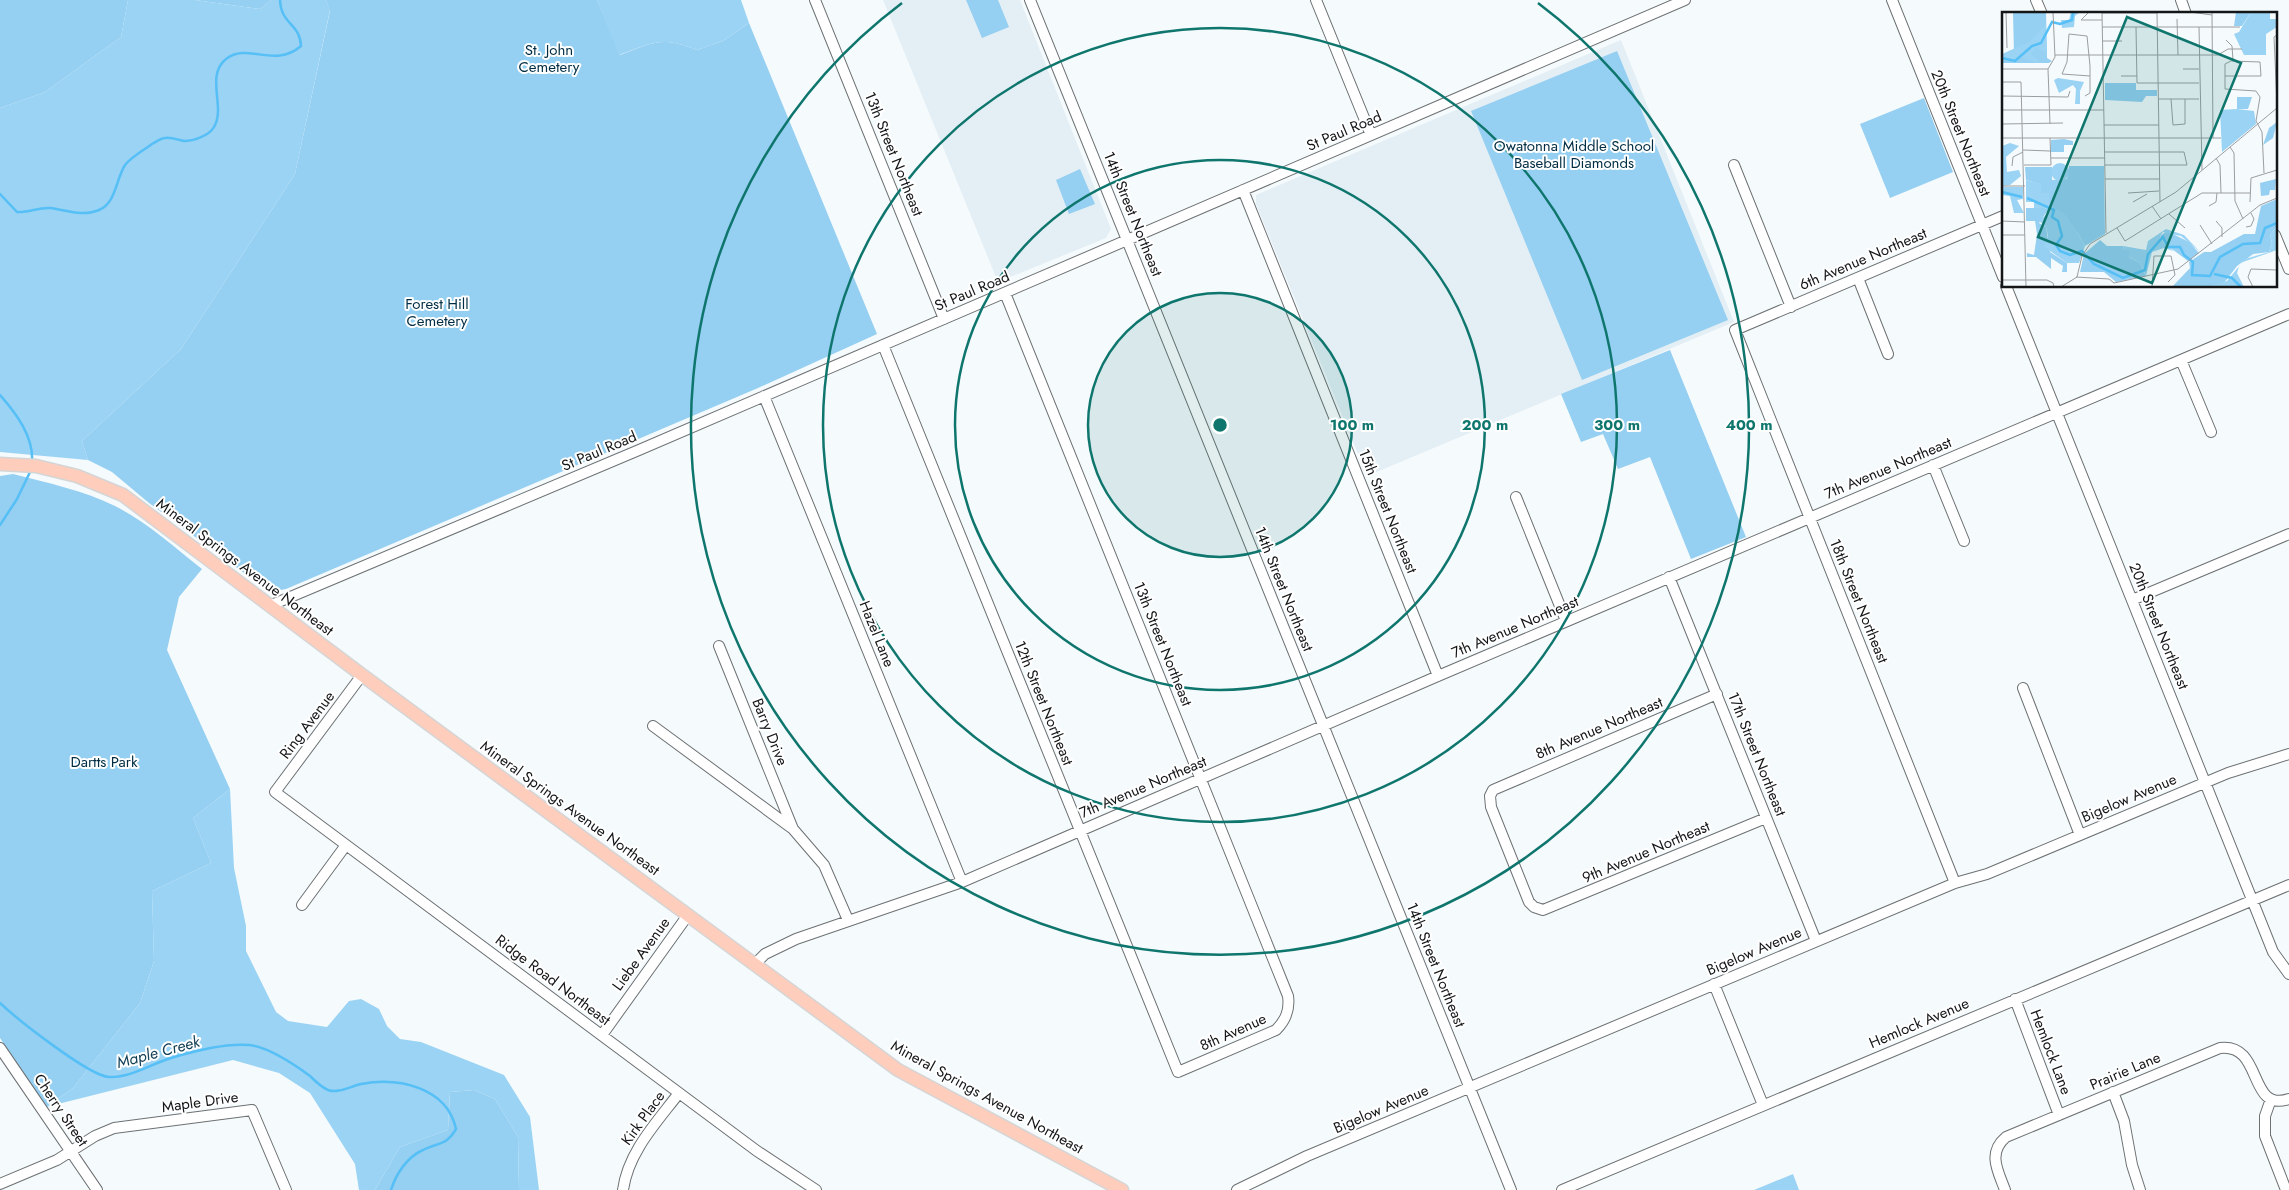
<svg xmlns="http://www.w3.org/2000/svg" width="2289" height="1190" font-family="Jost,sans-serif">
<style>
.built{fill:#e3eff5}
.green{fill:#95cff1}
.forest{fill:#9ad3f4}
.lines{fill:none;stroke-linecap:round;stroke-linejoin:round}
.stream{stroke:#55bff6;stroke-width:2.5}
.minor-casing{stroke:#6d7173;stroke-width:12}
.major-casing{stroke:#d5d5d5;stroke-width:15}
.minor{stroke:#fff;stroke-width:10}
.major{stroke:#fecdbc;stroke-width:12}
.ring{fill:none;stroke:#0f766e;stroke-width:2.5}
.labels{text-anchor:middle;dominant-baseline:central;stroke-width:4;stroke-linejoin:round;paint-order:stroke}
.park-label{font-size:15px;fill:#002d43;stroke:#fff}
.street-label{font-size:15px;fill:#131516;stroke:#fff}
.water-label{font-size:16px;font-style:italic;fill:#154158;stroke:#fff}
.inset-river{fill:none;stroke:#55bff6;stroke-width:2.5}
.inset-road{fill:none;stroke:#9b9ea1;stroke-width:1}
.view{fill:#0f766e;fill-opacity:0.15;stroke:#0f766e;stroke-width:2.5}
.inset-edge{fill:none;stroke:#131516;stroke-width:2.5}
.centre{fill:#0f766e;stroke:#fff;stroke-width:2.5}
.ring-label{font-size:15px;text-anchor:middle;font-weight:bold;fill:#0f766e;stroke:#fff;stroke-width:4;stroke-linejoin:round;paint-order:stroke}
</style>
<rect width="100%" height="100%" fill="#f5fafd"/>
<!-- built -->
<path class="built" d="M883,0H1020L1111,229L1106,238L998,282Z
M1621,40L1734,322L1367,476L1256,204V195Z"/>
<!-- green -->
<path class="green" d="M0,0H128L121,37L45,92L0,108Z
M195,0H271L260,9Z
M326,0H597L620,55C654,42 662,36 697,50L723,41L749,23L877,334L758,388L286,589L270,592L149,503L112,472L88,460L82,441L181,349L295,174L330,11Z
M966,0H998L1009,27L982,38Z
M1617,51L1728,320L1582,380L1471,111Z
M1924,98L1953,172L1890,198L1860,124Z
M1080,169L1095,204L1069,214L1056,180Z
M1670,350L1746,537L1691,559L1650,457L1618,469L1603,434L1581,442L1561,394Z
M13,474C47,483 83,490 115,506C147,522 175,548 202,569L179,597L167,650L230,789L193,818L211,863L152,891L154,961L140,1003L73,1088L46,1107L0,1038V476Z
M474,1090L495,1099L518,1137L519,1190H375L400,1147L448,1130L450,1092Z"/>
<!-- forest -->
<path class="forest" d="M128,0H195L260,9L271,0H326L330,10L295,174L181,349L82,441L88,460L0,452V108L45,92L121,37Z
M597,0H741L749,23L723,41L697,50C662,36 654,42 619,55Z
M230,789L234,868L246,926V951L276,1012L288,1021L327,1027L349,1001L361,999L379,1009L387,1026L400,1039L421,1042L504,1075L530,1117L539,1190H519L518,1137L495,1099L474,1090L450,1092L448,1130L400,1147L375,1190H359L355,1164L310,1093L279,1073L233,1060L46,1107L73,1088L140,1003L154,961L152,891L211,863L193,818Z
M1793,1174L1799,1190H1754Z"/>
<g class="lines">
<!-- stream -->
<path class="stream" d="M0,194L17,212C28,213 39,207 50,208C66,210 83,217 99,210C116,203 116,179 125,165C131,157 144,150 152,144C156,142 161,138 165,138C172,137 178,140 184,141C193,141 209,136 214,127C226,107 205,76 226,59C248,42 274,69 301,46C300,23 281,25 280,0
M0,395C16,413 34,437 32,462
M0,525L17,499L31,470
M0,1003C17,1019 89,1076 109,1077C130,1078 151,1064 171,1058C194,1051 225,1043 249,1045C268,1047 295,1065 310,1076C315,1081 321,1087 328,1090C338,1094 351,1086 361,1084C398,1077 447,1087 456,1129C446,1146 439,1142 423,1150C407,1157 396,1174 391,1190"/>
<!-- minor casing -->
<g class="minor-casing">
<path id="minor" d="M815,0L944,319
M1030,0L1511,1190
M1316,0L1371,135
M1892,0L2003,277
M2036,0L2042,14
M2181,0L2186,14
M1734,165L1791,307
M1243,190L1438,676
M2275,235L2289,269
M1858,278L1888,354
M2006,286L2273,952L2289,974
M883,345L1178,1072L1276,1030C1286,1020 1290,1010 1288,996L1005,293
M2181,360L2211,432
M764,396L962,882
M1933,465L1964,541
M1516,497L1566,621
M1669,577L1816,941
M2132,600L2289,534
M269,606L639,450L1685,0
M719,646L793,829L824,865L848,920
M362,675L275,792L757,1151L816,1190
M2023,688L2080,835
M1717,694L1493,790L1490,796L1491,807L1529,902L1534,907L1543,910L1766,818
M653,726L793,829
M1955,883L1735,330L2003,216
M302,905L346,845
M754,965L765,954L796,939L962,882L1438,676L2289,314
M1714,984L1763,1105
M2015,999L2059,1115
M602,1035L688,915
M0,1048L97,1190
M2113,1092L2124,1121L2132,1165L2140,1190
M2271,1099L2265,1116V1136L2286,1190
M0,1184L57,1160L95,1136L114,1128L252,1110L286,1190
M623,1190C628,1152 657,1122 679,1093
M1237,1190L1307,1156L1955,883L1987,874L2228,773L2289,754
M1562,1190L2289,885
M2005,1190C1998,1171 1987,1153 2006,1137L2220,1048C2264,1043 2247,1113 2289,1099"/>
</g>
<!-- major casing -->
<g class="major-casing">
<path id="major" d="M0,464L36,466L77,476L123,495L362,675L898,1070L1122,1190"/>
</g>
<!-- minor -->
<use href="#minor" class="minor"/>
<!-- major -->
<use href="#major" class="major"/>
</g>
<!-- distance rings -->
<circle cx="1220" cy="425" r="132" fill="#0f766e" fill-opacity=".12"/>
<g class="ring">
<circle cx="1220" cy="425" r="132"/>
<circle cx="1220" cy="425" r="265"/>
<circle cx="1220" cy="425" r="397"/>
<path d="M1538 3A529 529 0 1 1 902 3"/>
</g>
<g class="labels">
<!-- park labels -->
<g class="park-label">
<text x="549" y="50">St. John<tspan x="549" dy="17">Cemetery</tspan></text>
<text x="1574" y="146">Owatonna Middle School<tspan x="1574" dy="17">Baseball Diamonds</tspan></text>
<text x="437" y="304">Forest Hill<tspan x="437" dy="17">Cemetery</tspan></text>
<text x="104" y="762">Dartts Park</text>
</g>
<!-- street labels -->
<g class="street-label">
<text transform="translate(1344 131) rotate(-23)">St Paul Road</text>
<text transform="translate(1961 133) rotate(68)">20th Street Northeast</text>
<text transform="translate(894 154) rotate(68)">13th Street Northeast</text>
<text transform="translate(1133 214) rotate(68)">14th Street Northeast</text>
<text transform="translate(1863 259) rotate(-23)">6th Avenue Northeast</text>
<text transform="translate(972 291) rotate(-23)">St Paul Road</text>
<text transform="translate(599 451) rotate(-23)">St Paul Road</text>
<text transform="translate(1888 468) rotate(-23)">7th Avenue Northeast</text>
<text transform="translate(1388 511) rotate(68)">15th Street Northeast</text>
<text transform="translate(245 567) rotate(37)">Mineral Springs Avenue Northeast</text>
<text transform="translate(1284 589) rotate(68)">14th Street Northeast</text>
<text transform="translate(1859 601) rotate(68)">18th Street Northeast</text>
<text transform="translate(2159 626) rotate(68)">20th Street Northeast</text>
<text transform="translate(1515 627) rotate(-23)">7th Avenue Northeast</text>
<text transform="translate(877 634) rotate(68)">Hazel Lane</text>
<text transform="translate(1163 644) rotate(68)">13th Street Northeast</text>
<text transform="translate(1044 703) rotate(68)">12th Street Northeast</text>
<text transform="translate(307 725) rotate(-53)">Ring Avenue</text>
<text transform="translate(1599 728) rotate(-23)">8th Avenue Northeast</text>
<text transform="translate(770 732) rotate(68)">Barry Drive</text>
<text transform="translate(1757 754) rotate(68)">17th Street Northeast</text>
<text transform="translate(1143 787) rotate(-23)">7th Avenue Northeast</text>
<text transform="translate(2129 798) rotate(-23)">Bigelow Avenue</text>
<text transform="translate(570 808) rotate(36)">Mineral Springs Avenue Northeast</text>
<text transform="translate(1646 852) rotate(-23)">9th Avenue Northeast</text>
<text transform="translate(1754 951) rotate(-23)">Bigelow Avenue</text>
<text transform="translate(641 954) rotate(-54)">Liebe Avenue</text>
<text transform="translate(1436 965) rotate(68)">14th Street Northeast</text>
<text transform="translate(553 980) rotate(37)">Ridge Road Northeast</text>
<text transform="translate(1919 1023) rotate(-23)">Hemlock Avenue</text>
<text transform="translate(1233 1032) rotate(-24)">8th Avenue</text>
<text transform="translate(2051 1052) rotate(69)">Hemlock Lane</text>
<text transform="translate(2125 1071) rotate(-23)">Prairie Lane</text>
<text transform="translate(987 1097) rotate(29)">Mineral Springs Avenue Northeast</text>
<text transform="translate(200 1102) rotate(-8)">Maple Drive</text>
<text transform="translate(1381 1109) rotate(-23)">Bigelow Avenue</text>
<text transform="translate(61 1110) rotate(56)">Cherry Street</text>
<text transform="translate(643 1118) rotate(-54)">Kirk Place</text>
</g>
<!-- water labels -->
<g class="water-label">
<text transform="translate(158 1052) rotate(-15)">Maple Creek</text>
</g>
</g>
<!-- overview -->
<g transform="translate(2002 12)">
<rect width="275" height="275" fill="#f5fafd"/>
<path d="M11,0H44L45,46L50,49L47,51H0V43L12,42ZM234,0H249L240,14H232ZM103,71H134V78H155V84H144L140,90L103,88ZM235,85H250L246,97H235ZM275,110L271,126L261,133L267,116ZM62,127L71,129V133H62V140H49V128ZM67,154H102L103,222L83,234L76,221L48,194L39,181L38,172L24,168L23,155H50V168L65,167ZM274,167L273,178H268L267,183L259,184L258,171ZM275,187V214L268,223L270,231L267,240L251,242L235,254L222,271L205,275H170L188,256L187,250L202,240H209L242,222H253L259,194ZM24,196H43L46,198L37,211L44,215L48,240L65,251V260H60L61,254L49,246V257L34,245H25V241L32,243L35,222L33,209H24ZM165,219L187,230L197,241L186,249L162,231L158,224ZM98,228L105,234H121L122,238H127V245L138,251L144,264L114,270L102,260H78L82,242Z" fill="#95cff1"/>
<path d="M69,0H78L73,4L72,15L60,16L59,8H67ZM249,0H268V7H275V15L264,22V43H242L232,22L237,20ZM44,12L45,41L34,36L29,42L36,47V51L21,46L0,49V42L29,29ZM56,66L82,70L78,79V92H73L74,77L71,73L57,81L52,68ZM235,97L252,99L254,112L220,140L218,98ZM8,131L17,134L4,145L5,160L17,158L19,164L8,173L0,174V134ZM49 160a9 9 0 1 1 18 0a9 9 0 1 1-18 0ZM24,168L39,172V181H47L48,193L64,203L76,221L83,234L77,251H65L41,234L46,230V224L44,215L37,209L47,200L43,196H32V190H24ZM0,175H21V187L15,188L22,201H12L8,184L0,183ZM275,214V238L241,250L237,254L235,261L242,275H205L225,269L243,247L267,240L270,231L268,223ZM164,217L182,223L198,240L179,224L161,220L158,224L162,231L172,239L162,236L150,240L144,264L138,251L127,245V238H122L121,234L144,238L146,229Z" fill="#9ad3f4"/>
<path class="inset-river" d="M0,46L13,49L30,34L39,31L50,10L58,12L70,8L71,0M0,180L20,185M25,186L52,198L50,205L56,209L60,224L54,233L58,239L68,243L80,239L92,252L121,266L143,258L146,242L161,225L166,235H178L182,243L191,250L190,263L208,264L218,245L241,232L258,231L263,216L275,211M212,262L230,266L239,275"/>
<path class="inset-road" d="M4,0L5,36M87,0L79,8H100M100,0L104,221M155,0L158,190M188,0L210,3M210,0L211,126M100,1H155M175,7L176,43M100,15H238M134,15L135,71H197M197,15L200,158M275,23L272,25L275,92M224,28L230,34L231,48L223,52V77L254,79L258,85L254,109L260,120L262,161M100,29H120M53,43H216L226,37H240M0,57H46M181,57H197M119,64H135M223,64H259L258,50L230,49M0,70H19L24,275M0,84L66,85L68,79M83,84L88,81V54L85,24L67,22L65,50L60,62L88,64M156,87H197M169,87L171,113L183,112V87M0,98H102M0,112L61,111M48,112L46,57L53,45L51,0M102,113H157M0,126H219M228,135L232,141L233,189L241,207M21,138L48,139M103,140H182L185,153H103M49,146H103M214,146L218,153L219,181M22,153H49L48,126M10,154L11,145L21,140M103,167H158M0,174H23M126,181L157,179M131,190L145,182M248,190L249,166L275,158M150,194L159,207M207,194L214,190L215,181M167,202L183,216M0,209L23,210M214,209L220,216V225M198,213L210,232M244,215L249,214L252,207L249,201M115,216L123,229L200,181H248M0,223H23M74,265L107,267L112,271L176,257L258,193L275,186M0,268H45L51,271L52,275M59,275L75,265L80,244L88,232L174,180L275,96M150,275L152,244H169L173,263L166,270M251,275L246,265L249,257L275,258"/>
<path class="view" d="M125,5L239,51L150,271L36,225Z"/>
<rect width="275" height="275" class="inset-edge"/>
</g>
<circle cx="1220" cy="425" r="8" class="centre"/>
<g class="ring-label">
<text x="1352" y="430">100 m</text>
<text x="1485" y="430">200 m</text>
<text x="1617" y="430">300 m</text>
<text x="1749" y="430">400 m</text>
</g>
</svg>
